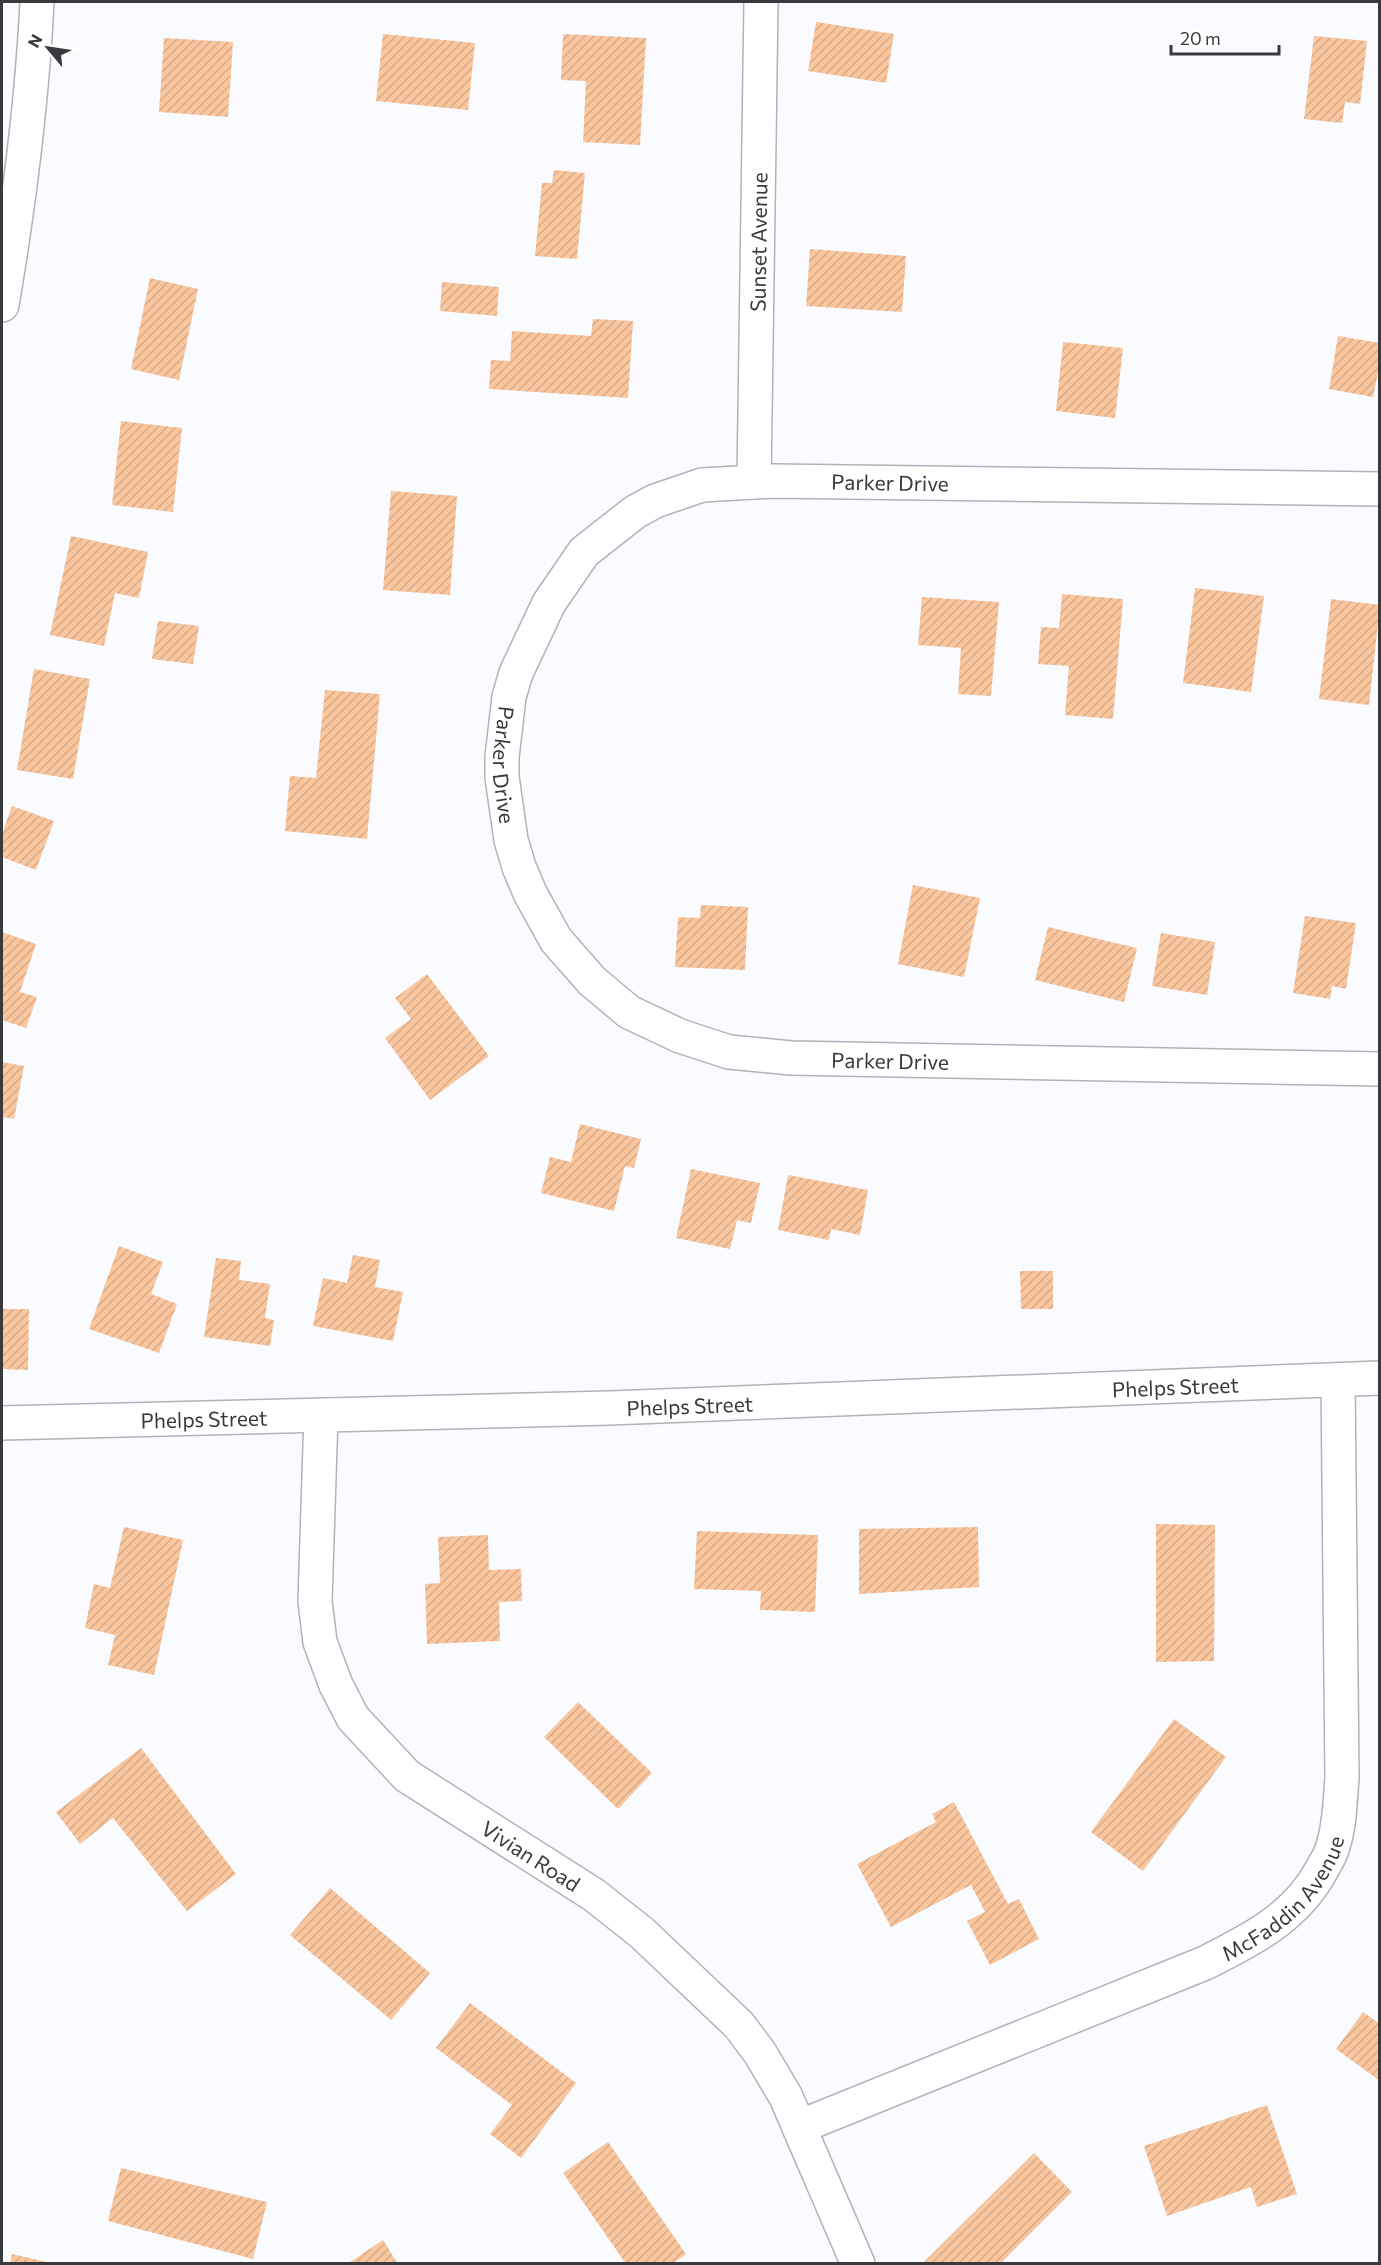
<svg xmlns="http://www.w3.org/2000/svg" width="1381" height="2265" font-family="Commissioner,sans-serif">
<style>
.building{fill:url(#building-hatch)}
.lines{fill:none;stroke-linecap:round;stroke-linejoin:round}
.minor-casing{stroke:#b1b2bb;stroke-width:36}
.minor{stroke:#fff;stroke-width:33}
.labels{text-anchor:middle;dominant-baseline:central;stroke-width:4.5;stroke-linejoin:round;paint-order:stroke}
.street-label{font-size:21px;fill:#393a3e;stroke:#fff}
</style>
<defs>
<pattern id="building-hatch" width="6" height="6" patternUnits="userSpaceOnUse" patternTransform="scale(1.5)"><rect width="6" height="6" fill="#fac69e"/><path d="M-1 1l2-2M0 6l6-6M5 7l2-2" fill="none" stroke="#d7ab89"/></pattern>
</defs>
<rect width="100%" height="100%" fill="#fafbff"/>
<!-- building -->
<path class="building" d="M816,22L894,34L886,83L808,71Z
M383,34L475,43L468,110L376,101Z
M563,34L646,38L640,145L583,142L586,81L561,80Z
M1314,36L1367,41L1360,104L1345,102L1342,123L1304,119Z
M164,38L233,42L228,117L159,112Z
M554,170L585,173L577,259L535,256L542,183H552Z
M810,249L906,256L902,312L806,306Z
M150,278L198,289L179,380L131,369Z
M442,282L499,287L497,316L440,311Z
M593,319L633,321L628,398L489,389L491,360L510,361L512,331L591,336Z
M1338,336L1380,343V363L1373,397L1329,389Z
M1063,342L1123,348L1115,418L1056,411Z
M121,421L182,428L173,512L112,505Z
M391,491L457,496L450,595L383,590Z
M71,536L148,552L139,598L115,593L104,646L50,635Z
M1195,588L1264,596L1251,692L1183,683Z
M1062,594L1123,599L1113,719L1065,715L1069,666L1038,664L1041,627L1059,628Z
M922,597L999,602L991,696L958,694L961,648L918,645Z
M1331,599L1380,605L1369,705L1319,699Z
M158,621L199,626L193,664L152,659Z
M34,669L90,679L73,779L17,770Z
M325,690L380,694L367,839L285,831L290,776L316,778Z
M12,806L54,821L36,870L2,857V834Z
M913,885L980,898L964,977L898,964Z
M701,905L748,907L745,970L675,967L678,917L700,918Z
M1305,916L1356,923L1346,989L1332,986L1330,999L1293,993Z
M1048,927L1137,948L1124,1002L1035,980Z
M2,932L36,944L20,992L37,997L26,1028L2,1020Z
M1161,933L1215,942L1207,995L1152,986Z
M427,974L489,1056L430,1100L385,1038L411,1019L395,998Z
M2,1062L24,1066L14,1119L4,1117L3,1122Z
M580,1124L641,1139L634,1168L625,1166L614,1211L541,1193L550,1157L571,1162Z
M691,1169L760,1183L751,1223L737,1220L730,1249L676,1238Z
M788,1175L868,1190L860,1235L831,1229L829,1240L778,1230Z
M119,1246L163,1262L151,1294L177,1304L159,1353L89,1329Z
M353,1255L380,1260L375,1287L403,1292L393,1341L313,1326L323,1278L347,1283Z
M216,1258L241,1261L239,1280L270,1284L265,1318L274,1320L270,1346L204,1337Z
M1020,1271H1053V1309H1021Z
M2,1309H29L28,1370L2,1369Z
M1156,1524L1215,1525L1214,1661L1156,1662Z
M124,1527L183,1540L154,1675L108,1665L115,1635L85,1628L94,1584L110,1588Z
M978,1527L979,1587L859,1594V1529Z
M697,1531L818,1535L815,1612L760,1610L761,1591L694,1589Z
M488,1535L489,1570L521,1569L522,1601L499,1602L500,1641L427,1644L425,1584L440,1583L438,1537Z
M578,1702L652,1773L618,1809L544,1737Z
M1174,1719L1226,1757L1143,1871L1091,1832Z
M141,1748L236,1874L187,1911L113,1818L80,1844L56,1812Z
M954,1802L1008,1904L1019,1899L1039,1939L990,1965L967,1921L985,1912L971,1885L891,1927L857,1864L936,1822L932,1814Z
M330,1888L430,1973L391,2020L290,1935Z
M470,2003L576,2083L521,2158L490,2134L512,2105L436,2048Z
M1363,2012L1380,2024V2081L1336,2049Z
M1267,2105L1297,2194L1257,2207L1251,2187L1167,2216L1144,2146Z
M608,2142L686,2254L672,2264H626L563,2173Z
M1034,2153L1072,2192L1000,2264H922Z
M121,2168L267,2202L253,2259L108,2221Z
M383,2240L398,2264H347Z
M12,2254L51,2263V2264H10Z"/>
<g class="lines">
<!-- minor casing -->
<g class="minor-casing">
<g id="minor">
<path d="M2,305C19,204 32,104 37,2"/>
<path id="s1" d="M754,482L761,2"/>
<path id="s2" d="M1380,489L774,481L702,485L655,501L635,512L584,552L549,603L516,673L509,697L502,757V777L511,840L519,867L530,893L556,940L592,981L629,1012L680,1036L729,1052L791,1058L1380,1069"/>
<path id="s3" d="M321,1415L315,1601L320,1642L336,1685L353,1718L407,1776L594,1895L642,1933L739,2025L760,2053L786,2097L858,2264"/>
<path id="s4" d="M2,1423L610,1408L1380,1378"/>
<path id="s5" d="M799,2127L1205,1963C1251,1940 1295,1918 1321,1871C1325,1863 1331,1855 1333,1846C1340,1824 1340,1801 1342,1778L1338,1380"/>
</g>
</g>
<!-- minor -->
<use href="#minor" class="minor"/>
</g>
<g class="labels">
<!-- street labels -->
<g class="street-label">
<text stroke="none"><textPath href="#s1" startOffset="240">Sunset Avenue</textPath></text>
<text transform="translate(890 482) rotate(1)">Parker Drive</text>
<text stroke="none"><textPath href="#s2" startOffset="1048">Parker Drive</textPath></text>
<text stroke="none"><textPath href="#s2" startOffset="1606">Parker Drive</textPath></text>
<text stroke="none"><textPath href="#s4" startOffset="1174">Phelps Street</textPath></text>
<text stroke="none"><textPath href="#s4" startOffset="688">Phelps Street</textPath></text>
<text stroke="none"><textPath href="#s4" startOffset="202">Phelps Street</textPath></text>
<text stroke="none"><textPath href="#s3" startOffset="537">Vivian Road</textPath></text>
<text stroke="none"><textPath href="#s5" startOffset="542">McFaddin Avenue</textPath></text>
</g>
</g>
<!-- border -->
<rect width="1381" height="2265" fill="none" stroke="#393a3e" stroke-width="6"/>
<!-- north arrow -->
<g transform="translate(48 48) rotate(299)" stroke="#ffffff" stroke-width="4.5" paint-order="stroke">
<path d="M0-4.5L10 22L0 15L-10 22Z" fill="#393a3e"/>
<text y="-9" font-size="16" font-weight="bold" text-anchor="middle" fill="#393a3e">N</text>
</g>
<!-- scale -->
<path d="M1171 45v9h108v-9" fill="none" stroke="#393a3e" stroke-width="3"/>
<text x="1180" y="45" font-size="18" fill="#393a3e" stroke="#ffffff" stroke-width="4.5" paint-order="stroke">20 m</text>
</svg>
